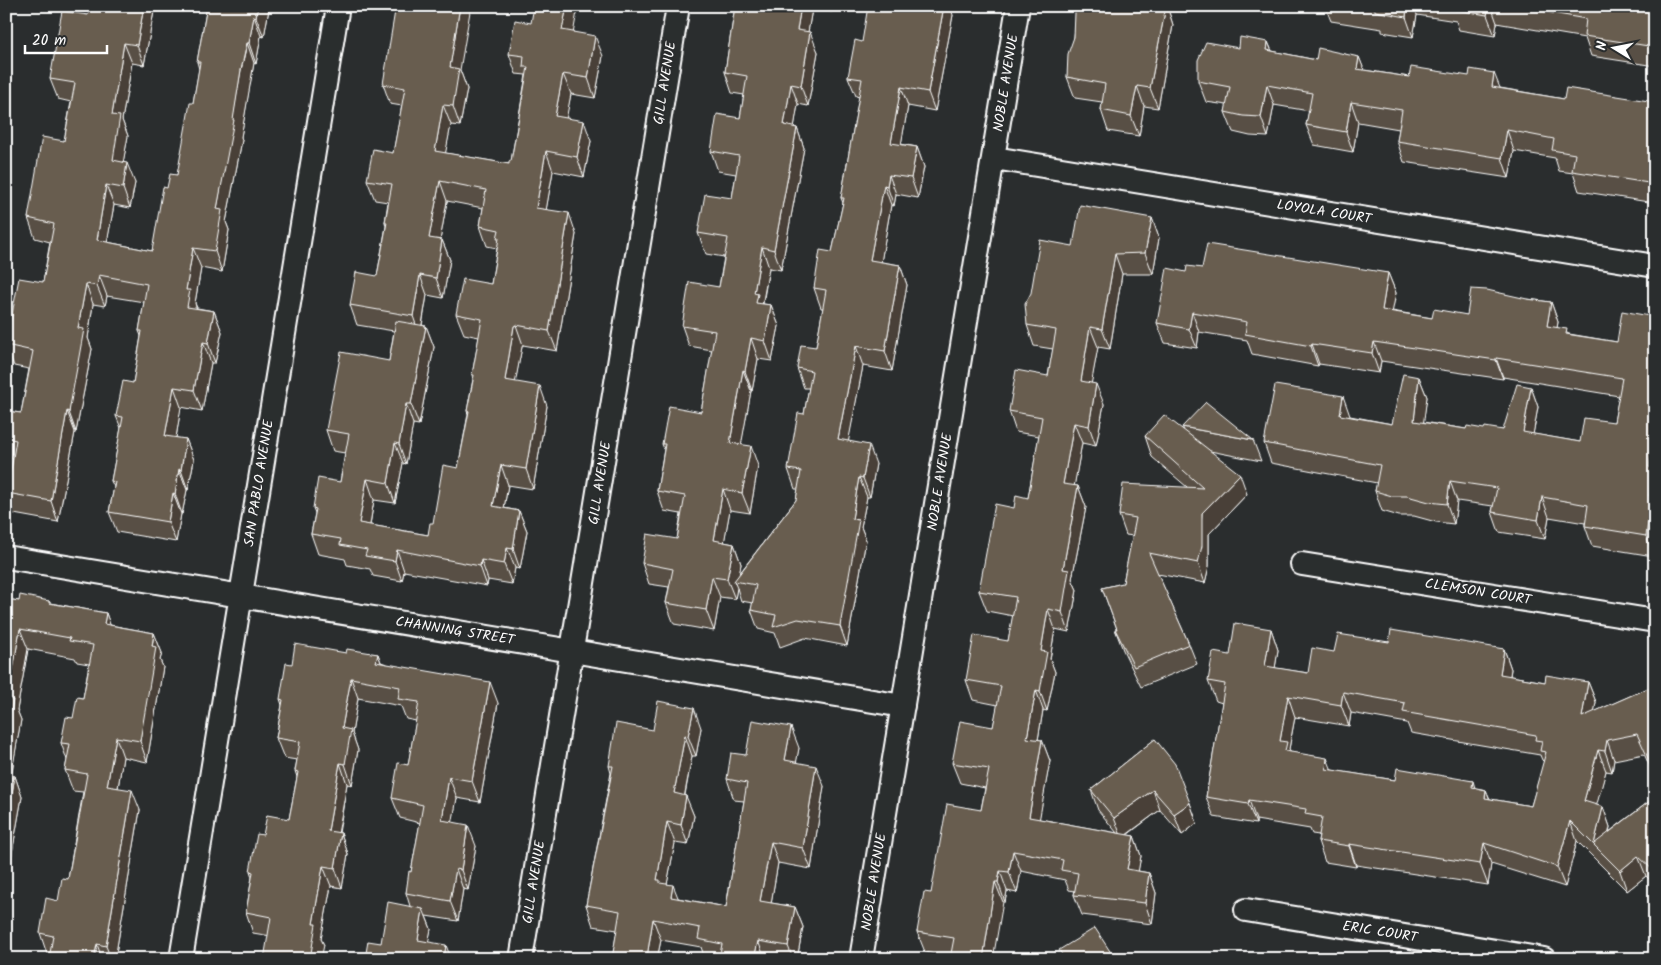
<svg xmlns="http://www.w3.org/2000/svg" width="1661" height="965" font-family="Kalam,sans-serif">
<style>
.lines{fill:none;stroke-linecap:round;stroke-linejoin:round}
.minor-casing{stroke:#fff;stroke-width:26}
.minor{stroke:#2a2d2e;stroke-width:22}
.wall{fill:#595044;stroke:#fff;fill-rule:evenodd}
.shaded-wall{fill:#494137;stroke:#fff}
.building{fill:#685d4f;stroke:#fff;fill-rule:evenodd}
.labels{text-anchor:middle;dominant-baseline:central;stroke-width:4;stroke-linejoin:round;paint-order:stroke}
.street-label{font-size:14px;fill:#fff;stroke:#2a2d2e}
</style>
<rect width="100%" height="100%" fill="#2a2d2e"/>
<filter id="ink" filterUnits="userSpaceOnUse"><feTurbulence type="fractalNoise" baseFrequency=".02" numOctaves="2"/><feDisplacementMap in="SourceGraphic" scale="10" xChannelSelector="R" yChannelSelector="G"/><feConvolveMatrix kernelMatrix="1 2 1 2 8 2 1 2 1" color-interpolation-filters="sRGB"/></filter>
<g filter="url(#ink)">
<g class="lines">
<!-- minor casing -->
<g class="minor-casing">
<path id="minor" d="M994,158L1655,266
M6,557L903,706
M1302,564L1655,621
M1246,910L1544,959
M181,959L338,6
M521,959L678,6
M861,959L1018,6"/>
</g>
<!-- minor -->
<use href="#minor" class="minor"/>
</g>
<!-- wall -->
<path class="wall" d="M90,6H155L144,65L132,63L122,120L128,136L123,162L135,183L130,208L114,205L107,242L152,251L167,188L177,175L193,103L199,69L197,62L207,6H268L269,9L264,37L261,36L256,64L254,63L249,90L241,137L242,140L226,222L229,230L222,272L201,268L195,303L197,308L214,311L222,332L215,363H211L202,411L181,407L176,438L186,439L194,460L188,490H187L182,514H181L176,542L117,532L109,512L114,487L111,481L121,428L116,416L133,383L141,336L139,331L144,302L107,296L105,306L93,304L88,338L92,349L76,432H75L58,522L14,514L7,493L13,458L6,457V411L21,413L29,369L14,366L6,345L43,282L50,242L35,238L28,218L64,141L71,102L58,99L50,79L88,15Z
M735,6H833L832,12L812,9L808,32L818,52L808,106L798,104L794,127L797,128L804,148L781,270L769,268L763,304L771,305L779,326L772,361L758,359L752,391H751L741,444L758,466L750,513L730,510L724,542L734,544L741,564L739,574L796,500L798,489H795L788,469L804,414L809,388H804L797,368L816,347L823,308H821L814,288L832,252L843,203L841,198L859,97L856,96L848,77L862,42L953,15L935,111L908,106L901,144L917,147L924,167L918,198L896,194L894,206L891,205L881,262L900,265L907,285L892,371L863,366L848,441L876,464L870,497H867L861,527L866,540L847,646L805,638L780,647L775,633L758,629L751,610L753,603L741,601L737,588L735,599L720,597L714,631L674,624L666,603L669,587L649,584L642,563L677,539L681,514L664,511L657,491L664,449L662,444L701,412L712,350L689,346L682,326L719,287L724,257L706,254L698,233L732,198L736,174L718,171L711,151L740,118L744,95L732,93L725,72Z
M1077,6H1167L1173,25L1158,108L1144,106L1139,136L1108,131L1101,110L1102,102L1075,98L1067,77L1074,37Z
M1325,6H1655V66L1591,56L1585,38L1502,24L1497,23L1495,36L1459,30L1456,21L1417,15L1413,37L1382,32V29L1331,21Z
M573,32L603,56L595,98L571,94L566,117L591,141L584,177L553,171L546,210L576,234L557,351L523,345L522,347L515,382L547,406L533,489L508,485L504,508L519,511L527,531L520,569L515,568L512,584L488,580L487,586L404,571L402,581L373,576L370,569L347,565L345,559L318,554L311,534L315,513L313,508L340,482L345,453L333,451L326,430L389,361L394,331L357,325L350,305L377,276L386,226L385,222L388,202L375,200L367,180L393,153L402,106L390,104L383,84L460,70L467,89L460,126L451,125L445,153L509,164L511,161L526,75L516,74L509,54ZM447,201L483,208L480,226L487,246L497,248L491,284L456,314L464,334L479,337L472,375L473,379L467,411L468,414L458,468L428,535L370,525L374,500L395,503L403,463L406,464L413,424L419,425L434,347L426,326H422L427,295L443,298L450,260L442,240H440Z
M1268,42L1272,51L1316,60L1359,57L1364,70L1409,77L1500,88L1564,99L1655,102V203L1579,191L1573,173L1559,171L1555,158L1514,151L1509,178L1404,162L1397,141L1399,129L1358,122L1353,152L1314,145L1306,125L1309,111L1274,105L1268,137L1250,136L1233,132L1225,112L1227,105L1206,102L1198,81L1239,48Z
M1152,218L1159,238L1153,274H1122L1110,349L1098,347L1091,383L1104,404L1096,446L1082,443L1074,486H1078L1086,507L1072,579L1077,590L1069,632L1055,629L1050,659L1055,672L1047,711L1043,710L1038,740H1042L1050,761L1039,819L1117,833L1098,810L1091,790L1155,739L1190,803L1197,823L1182,835L1160,810L1127,835L1134,836L1141,856L1138,871L1149,873L1156,893L1152,924L1082,915L1074,895L1075,891L1069,890L1065,880L1021,871L1017,893L1007,891L1005,902H1003L951,957L925,952L917,932L931,893L981,810L985,788L960,783L952,763L993,727L998,705L973,700L966,680L1008,641L1013,616L987,611L979,591L1014,508L1028,498L1039,436L1016,432L1009,411L1048,376L1053,349L1034,346L1027,325L1073,246Z
M1202,268L1388,273L1396,293L1392,311L1432,318L1467,315L1527,299L1551,302L1558,322L1557,328L1569,334L1617,342L1653,556L1592,546L1585,526V523L1549,517L1545,539L1499,532L1492,512L1493,506L1457,501L1454,524L1436,522L1414,516H1399L1382,511L1375,491L1377,483L1271,463L1264,443L1350,416L1392,424L1419,377L1427,397L1423,422L1466,429L1503,430L1531,387L1538,407L1533,434L1580,442L1614,422L1619,396L1503,377V379L1381,361L1379,373L1319,364L1318,366L1252,354L1247,340L1199,332L1197,348L1165,343L1157,323L1186,272Z
M1182,427L1253,440L1261,461L1210,451L1247,494L1209,534V566L1205,583L1158,574L1189,644L1197,664L1141,687L1123,650L1115,629H1117L1102,588L1123,583L1133,536L1126,535L1119,515L1187,487L1152,457L1145,436L1184,430Z
M6,599L19,601H49L50,603L106,613L110,625L154,633L162,653L160,660L163,667L147,762L123,757L118,788L140,810L115,959H49V954H47L40,933L58,901L68,879L83,792L73,791L65,770L67,760L61,743L83,698L89,664L77,662L75,658L28,649L17,710L21,720L11,775L15,776L22,797L7,881H6Z
M1271,629L1278,650L1275,668L1308,673L1334,652L1389,642L1504,649L1511,669L1510,676L1545,682H1588L1596,702L1594,712L1655,685V777L1644,754L1614,760L1612,772L1606,771L1596,805L1603,807L1610,827L1609,832L1655,797V885L1646,876L1627,891L1577,841L1565,887L1491,864L1488,885L1356,865V867L1325,862L1318,841L1319,835L1312,834L1310,829L1256,820V824L1214,817L1206,797L1222,703L1216,701L1208,681L1230,655ZM1351,713L1407,723L1411,733L1540,755L1542,760L1544,762L1531,806L1490,799L1486,790L1475,788L1473,781L1395,780L1331,770L1290,752L1289,749L1295,717L1349,726Z
M346,653L378,654L381,662L498,703L480,802L457,798L452,822L476,846L468,890L463,889L458,921L426,916L431,929L428,942L381,943L410,906L406,893L411,872L420,823L400,818L392,798L408,765L416,721L406,719L401,706L358,698L352,733L358,750L352,785L347,784L339,833H341L348,854L342,888L331,886L321,939L324,945L253,933L246,912L252,877L250,871L263,835L289,819L297,777L295,771L297,760L284,758L276,738L282,705L280,699Z
M701,728L696,756H692L685,795L694,816L688,845L675,843L667,884L678,898L726,907L744,801L734,800L727,779L746,755L799,748L796,762L824,786L811,869L778,863L771,903L795,907L803,927L797,959H705L701,947L661,940L657,959H612L617,930L593,926L586,905L611,773L609,766L653,730Z"/>
<!-- shaded-wall -->
<path class="shaded-wall" d="M144,6H155L144,65L137,45Z
M258,6H268L269,9L264,37L256,17Z
M460,6H471L460,70L467,89L460,126L453,106L450,67Z
M567,6H578L570,51L562,30Z
M801,6H811L812,9L805,50L797,30Z
M829,6H833L832,12Z
M944,6H950L953,15L935,111L928,92Z
M1166,6H1167L1173,25L1158,108L1150,88Z
M1407,6H1414L1417,15L1413,37L1406,17Z
M1489,6H1491L1497,23L1495,36L1487,15Z
M254,16L261,36L256,64L249,43Z
M810,32L818,52L808,106L801,86Z
M595,36L603,56L595,98L588,78Z
M1268,42L1276,62L1267,50Z
M124,43L132,63L122,120L128,136L120,180L113,160L112,115Z
M247,43L254,63L241,137L242,140L226,222L229,230L222,272L215,251L217,209L241,70Z
M1359,57L1367,77L1357,69Z
M1494,73L1502,93L1492,87Z
M563,74L571,94L563,136L555,116Z
M791,84L798,104L791,146L784,125Z
M1267,85L1274,105L1268,137L1261,117Z
M1137,86L1144,106L1139,136L1131,116Z
M901,87L908,106L898,162L891,143Z
M1351,102L1358,122L1353,152L1346,132Z
M443,105L451,125L442,171L435,151Z
M584,121L591,141L584,177L577,157Z
M797,128L804,148L781,270L774,250Z
M1507,130L1514,151L1509,178L1502,158Z
M917,147L924,167L918,198L911,178Z
M546,151L553,171L543,228L536,208Z
M127,163L135,183L130,208L123,188Z
M889,175L896,194L894,206L887,186Z
M440,181L447,201L437,258L429,238Z
M106,185L114,205L104,260L97,240Z
M884,185L891,205L878,280L870,260Z
M569,213L576,234L557,351L549,331Z
M1152,218L1159,238L1153,274L1145,253Z
M442,240L450,260L443,298L436,278Z
M762,247L769,268L762,306L756,303L754,293Z
M193,248L201,268L195,303L197,311L187,307L186,290Z
M1115,254L1122,274L1110,349L1102,329Z
M900,265L907,285L892,371L885,351Z
M1388,273L1396,293L1389,329L1382,310Z
M99,275L107,296L105,306L97,286Z
M420,275L427,295L420,336L413,316Z
M86,284L93,304L88,338L92,349L76,432L69,412L78,328Z
M1551,302L1558,322L1554,346L1547,326Z
M771,305L779,326L772,361L765,341Z
M214,311L222,332L215,363L208,343Z
M1192,312L1199,332L1197,348L1189,329Z
M516,325L523,345L522,347L512,400L505,380L514,326Z
M426,326L434,347L419,425L411,404Z
M1090,327L1098,347L1088,402L1081,381Z
M751,338L758,359L752,391L745,371Z
M203,342L211,363L202,411L194,390Z
M1374,342L1381,361L1379,373L1372,353Z
M1312,344L1319,364L1318,366L1311,346Z
M856,346L863,366L845,459L838,439Z
M1496,358L1503,377V379L1496,360Z
M743,370L751,391L738,463L730,443Z
M1419,377L1427,397L1421,441L1414,421Z
M1096,384L1104,404L1096,446L1089,426Z
M540,386L547,406L533,489L526,469Z
M174,387L181,407L173,456L165,436Z
M1531,387L1538,407L1530,452L1523,432Z
M1343,396L1350,416L1347,434L1340,415Z
M406,404L413,424L406,464L399,444Z
M67,411L75,432L58,522L51,501Z
M1074,423L1082,443L1071,504L1063,484Z
M1655,430V546L1653,556L1646,536L1649,496V467Z
M186,439L194,460L188,490L181,470Z
M395,443L403,463L395,503L388,483Z
M869,445L876,464L870,497L863,478Z
M751,446L758,466L750,513L742,493Z
M501,465L508,485L501,526L493,506Z
M179,469L187,490L182,514L175,494Z
M1240,474L1247,494L1209,534V566L1205,583L1198,563L1202,513Z
M859,477L867,497L861,527L866,540L847,646L840,626L852,519Z
M367,479L374,500L367,543L359,523Z
M1450,481L1457,501L1454,524L1447,504Z
M1078,486L1086,507L1072,579L1077,590L1069,632L1062,612L1063,569Z
M723,489L730,510L721,560L714,540Z
M173,493L181,514L176,542L168,522Z
M1542,497L1549,517L1545,539L1538,520Z
M519,511L527,531L520,569L513,549Z
M734,544L741,564L738,582L734,581L737,588L735,599L727,579Z
M507,548L515,568L512,584L504,564Z
M397,550L404,571L402,581L395,561Z
M481,560L488,580L487,586L480,566Z
M712,577L720,597L714,631L706,610Z
M1048,609L1055,629L1050,659L1055,672L1047,711L1040,691L1041,651Z
M106,613L113,633L104,624Z
M20,629L28,649L17,710L21,720L8,794L6,790V739L8,699Z
M1271,629L1278,650L1272,687L1265,666Z
M154,633L162,653L160,660L163,667L147,762L140,741Z
M1504,649L1511,669L1507,694L1500,674Z
M378,654L385,674L376,662Z
M351,678L358,698L352,733L358,750L352,785L345,764L342,728Z
M490,682L498,703L480,802L472,781Z
M1588,682L1596,702L1590,737L1582,717Z
M1036,690L1043,710L1035,758L1027,738Z
M1343,692L1351,713L1349,726L1341,705Z
M1288,696L1295,717L1289,749L1294,763L1293,772L1280,741Z
M694,708L701,728L696,756L688,736Z
M791,727L799,748L793,781L785,760Z
M685,735L692,756L681,814L674,793Z
M116,737L123,757L115,806L107,786Z
M1042,740L1050,761L1036,838L1029,817Z
M1607,740L1614,760L1612,772L1605,751Z
M1598,750L1606,771L1592,822L1584,801Z
M1327,758L1335,778L1326,769Z
M340,763L347,784L335,851L328,831Z
M816,766L824,786L811,869L803,848Z
M15,776L22,797L7,881L6,878V826Z
M449,777L457,798L449,841L442,820Z
M132,790L140,810L115,959H111L106,946Z
M1153,790L1160,810L1122,838L1114,818Z
M1486,790L1494,810L1485,798Z
M686,796L694,816L688,845L681,825Z
M1249,800L1256,820V824L1248,804Z
M1190,803L1197,823L1182,835L1174,814Z
M1603,807L1610,827L1604,854L1594,844Z
M1570,821L1577,841L1565,887L1557,867Z
M667,822L675,843L665,895L657,880Z
M468,825L476,846L468,890L461,870Z
M341,833L348,854L342,888L335,868Z
M1134,836L1141,856L1135,890L1127,869Z
M771,842L778,863L768,921L760,901Z
M1484,843L1491,864L1488,885L1480,864Z
M1349,844L1356,865V867L1349,846Z
M1013,851L1021,871L1017,893L1009,872Z
M1638,856L1646,876L1627,891L1620,871Z
M323,866L331,886L321,939L324,945L321,959H310L313,924Z
M456,869L463,889L458,921L450,901Z
M1000,871L1007,891L1005,902L998,882Z
M1149,873L1156,893L1152,924L1145,903Z
M995,882L1003,902L993,959H983Z
M673,885L681,905L671,897Z
M795,907L803,927L797,959H793L788,946Z
M423,909L431,929L425,959L418,940Z
M653,919L661,940L657,959H648L647,957Z
M758,941L765,959H754Z
M97,944L102,959H94Z
M446,945L451,959H444Z"/>
<!-- building -->
<path class="building" d="M90,6H144L137,45L124,43L112,115L120,116L113,160L127,163L123,188L106,185L97,240L152,251L163,187L167,188L170,174L177,175L190,103H193L200,62H197L207,6H258L256,17L254,16L249,43H247L241,70L233,120H234L217,209L222,210L215,251L193,248L186,290H190L187,307L214,311L208,343L203,342L194,390L174,387L165,436L186,439L181,470L179,469L175,494L173,493L168,522L109,512L115,482L111,481L123,417L116,416L123,381L133,383L142,331H139L147,284L99,275L97,286L86,284L78,328L84,329L69,412L67,411L51,501L7,493L16,440L6,438V411L21,413L33,351L6,345L19,278L43,282L54,224L28,218L42,137L64,141L75,83L50,79L62,11L88,15Z
M401,6H460L450,67L459,69L453,106L443,105L435,151L509,164V161H511L528,67H523L524,56L509,54L515,20L531,23L534,6H567L562,30L595,36L588,78L563,74L555,116L584,121L577,157L546,151L536,208L569,213L549,331L516,325L514,326L505,380L540,386L526,469L501,465L493,506L519,511L513,549L507,548L504,564L481,560L480,566L397,550L395,561L365,556L367,550L340,545L341,539L311,534L316,509L313,508L318,478L340,482L349,434L326,430L341,352L389,361L396,321L426,326L411,404H406L399,444L395,443L388,483L367,479L359,523L428,535L430,523H433L443,465L458,468L469,411H467L474,375H472L482,319L456,314L463,279L491,284L499,238H497L499,230L480,226L486,190L440,181L429,238L442,240L436,278L420,275L413,316L350,305L356,272L377,276L387,222H385L392,184L367,180L373,149L393,153L405,88L383,84L395,11L400,12Z
M735,6H801L797,30L810,32L801,86L791,84L784,125L797,128L774,250L762,247L754,293L758,294L756,303L771,305L765,341L751,338L745,371L743,370L730,443L751,446L742,493L723,489L714,540L734,544L727,579L712,577L706,610L666,603L673,569L642,563L647,534L677,539L685,496L657,491L665,444H662L669,406L701,412L715,331L682,326L689,282L719,287L728,238L698,233L705,194L732,198L739,156L711,151L717,114L740,118L747,76L725,72Z
M868,6H944L928,92L901,87L891,143L917,147L911,178L889,175L887,186L884,185L870,260L900,265L885,351L856,346L838,439L869,445L863,478L859,477L852,519L859,520L840,626L798,619L773,627L776,615L751,610L756,585L734,581L796,500L801,471L788,469L798,413L804,414L812,371L797,368L801,345L816,347L826,290L814,288L820,250L832,252L844,198H841L862,79L848,77L855,40L862,42Z
M1077,6H1166L1150,88L1137,86L1131,116L1101,110L1105,84L1067,77L1068,54L1074,37L1075,13Z
M1359,6H1407L1406,17L1375,11V9Z
M1452,6H1489L1487,15L1451,9Z
M1512,6H1655V47L1584,36L1586,19Z
M1240,37L1268,42L1267,50L1316,60L1318,48L1345,54L1359,57L1357,69L1409,77L1411,67L1469,76L1470,69L1494,73L1492,87L1564,99L1566,88L1655,102V184L1572,171L1575,154L1552,150L1554,139L1507,130L1502,158L1397,141L1402,110L1351,102L1346,132L1306,125L1312,93L1267,85L1261,117L1243,116L1225,112L1230,87L1198,81V60L1206,42L1239,48Z
M1080,205L1152,218L1145,253L1115,254L1102,329L1090,327L1081,381L1096,384L1089,426L1074,423L1063,484L1078,486L1063,569L1069,570L1062,612L1048,609L1041,651L1047,652L1040,691L1036,690L1027,738L1042,740L1029,817L1134,836L1127,869L1149,873L1145,903L1074,895L1078,873L1061,870L1063,860L1013,851L1009,872L1000,871L998,882H995L983,959H950L954,938L917,932L924,892L931,893L947,804L981,810L989,769L952,763L960,721L993,727L1001,686L966,680L974,635L1008,641L1016,597L979,591L995,504L1014,508L1016,495L1028,498L1042,417L1009,411L1016,370L1048,376L1056,330L1027,325L1025,304L1031,293L1040,240L1073,246Z
M1207,244L1388,273L1382,310L1432,318L1434,309L1467,315L1471,289L1487,290L1527,299L1551,302L1547,326L1567,329L1566,334L1617,342L1622,311L1655,317V430L1649,467L1653,468L1649,496H1652L1646,536L1585,526L1588,505L1542,497L1538,520L1492,512L1497,488L1450,481L1447,504L1429,502L1407,496H1392L1375,491L1380,465L1264,443L1275,385L1343,396L1340,415L1392,424L1403,374L1419,377L1414,421L1466,429L1467,426L1484,429L1485,427L1503,430L1517,384L1531,387L1523,432L1580,442L1584,418L1614,422L1622,378L1496,358V360L1374,342L1372,353L1312,344L1311,346L1245,334L1247,322L1192,312L1189,329L1157,323L1167,268L1186,272L1187,266L1202,268Z
M1206,402L1253,440L1182,427Z
M1164,415L1240,474L1202,513V546L1198,563L1149,553L1189,644L1134,667L1115,629H1117L1102,588L1123,583L1136,518L1119,515L1123,484L1203,488L1145,436Z
M20,595L49,601V603L106,613L104,624L154,633L152,646L156,647L140,741L116,737L107,786L132,790L106,946L97,944L94,959H49L53,936L40,933L46,898L58,901L62,878L68,879L87,774L65,770L70,744L61,743L66,717L73,718L77,697L83,698L93,645L69,641L70,638L20,629L8,699L13,700L6,739V599L19,601Z
M1235,623L1271,629L1265,666L1308,673L1312,648L1334,652L1338,634L1389,642L1391,630L1504,649L1500,674L1545,682L1546,675L1588,682L1582,717L1655,685V773L1637,734L1607,740L1605,751L1598,750L1584,801L1603,807L1594,844L1655,797V872L1638,856L1620,871L1570,821L1557,867L1484,843L1480,864L1349,844V846L1318,841L1322,817L1305,814L1306,809L1249,800L1248,804L1206,797L1225,684L1208,681L1213,652L1230,655ZM1343,692L1405,703L1403,712L1536,735L1535,740L1542,741L1540,751L1546,752L1531,806L1485,798L1486,790L1472,787L1473,781L1397,768L1395,780L1326,769L1327,758L1285,751L1287,742L1280,741L1288,696L1341,705Z
M295,644L346,653L347,649L378,654L376,662L490,682L472,781L449,777L442,820L468,825L461,870L456,869L450,901L406,893L409,871L411,872L423,805L392,798L398,763L408,765L419,702L398,699L400,687L351,678L342,728L351,730L345,764L340,763L328,831L341,833L335,868L323,866L313,924H316L310,959H264L271,917L246,912L253,872L250,871L257,834L263,835L267,815L289,819L298,772L295,771L300,742L276,738L283,700L280,699L286,663L292,664Z
M658,701L694,708L688,736L685,735L674,793L686,796L681,825L667,822L657,880H660V883L673,885L671,897L726,907L747,783L727,779L731,753L746,755L752,720L791,727L785,760L816,766L803,848L771,842L760,901L795,907L788,946L758,941L754,959H719L722,944L698,939L700,928L653,919L647,957L644,956V959H612L620,911L586,905L613,766H609L616,723L653,730Z
M1155,739L1175,764L1190,803L1174,814L1153,790L1114,818L1091,790Z
M6,775L15,776L6,826Z
M388,902L423,909L418,940L446,945L444,959H365L368,941L381,943Z
M1095,928L1115,959H1065L1059,950Z
M1144,955L1147,959H1138Z"/>
</g>
<g class="labels">
<!-- street labels -->
<g class="street-label">
<text transform="translate(665 83) rotate(-81)">GILL AVENUE</text>
<text transform="translate(1006 83) rotate(-81)">NOBLE AVENUE</text>
<text transform="translate(1324 212) rotate(9)">LOYOLA COURT</text>
<text transform="translate(940 482) rotate(-81)">NOBLE AVENUE</text>
<text transform="translate(259 483) rotate(-81)">SAN PABLO AVENUE</text>
<text transform="translate(600 483) rotate(-81)">GILL AVENUE</text>
<text transform="translate(1478 592) rotate(9)">CLEMSON COURT</text>
<text transform="translate(455 631) rotate(9)">CHANNING STREET</text>
<text transform="translate(534 882) rotate(-81)">GILL AVENUE</text>
<text transform="translate(874 882) rotate(-81)">NOBLE AVENUE</text>
<text transform="translate(1380 932) rotate(9)">ERIC COURT</text>
</g>
</g>
<!-- margin -->
<rect width="1661" height="965" fill="none" stroke="#2a2d2e" stroke-width="25"/>
<rect x="12" y="12" width="1636" height="940" fill="none" stroke="#fff" stroke-width="2" filter="url(#ink)"/>
<!-- north arrow -->
<g transform="translate(1614 48) rotate(280)" stroke="#2a2d2e" stroke-width="4" paint-order="stroke">
<path d="M0-4L9 19L0 12L-9 19Z" fill="#ffffff"/>
<text y="-8" font-size="14" font-weight="bold" text-anchor="middle" fill="#ffffff">N</text>
</g>
<!-- scale -->
<path d="M25 45v8h82v-8" fill="none" stroke="#ffffff" stroke-width="2.5"/>
<text x="32" y="45" font-size="15" fill="#ffffff" stroke="#2a2d2e" stroke-width="4" paint-order="stroke">20 m</text>
</svg>
